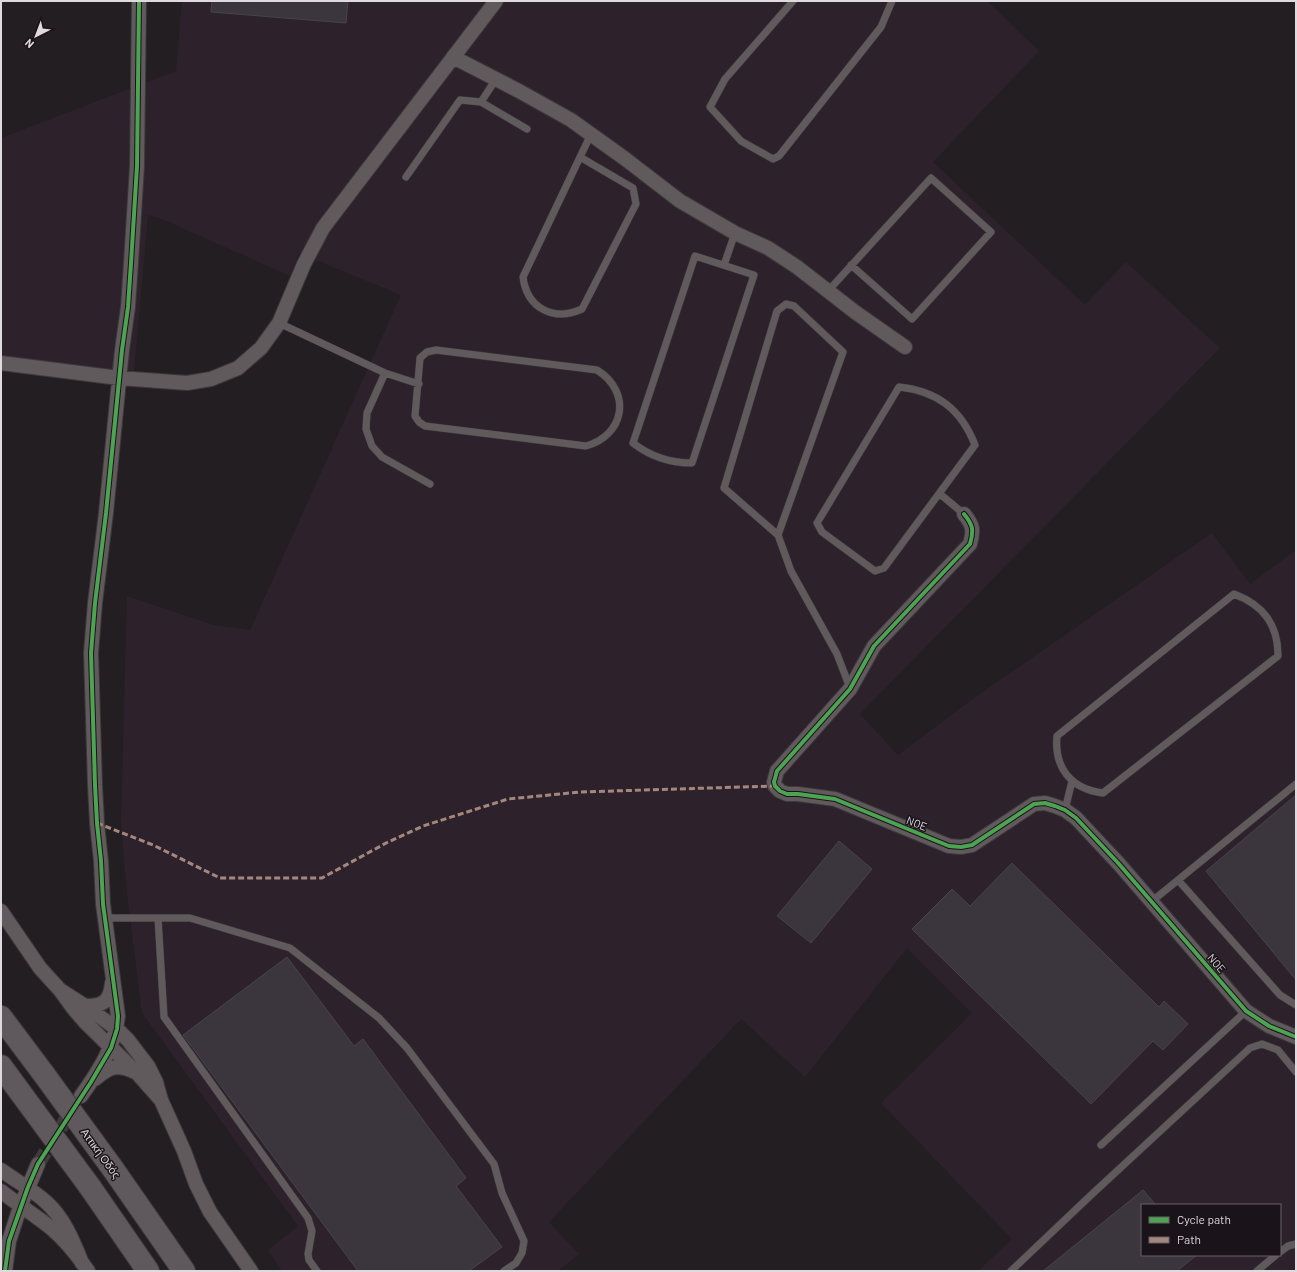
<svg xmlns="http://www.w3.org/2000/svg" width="1297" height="1272" font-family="Barlow,sans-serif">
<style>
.built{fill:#2d222c;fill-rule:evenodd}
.building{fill:#3b363d;stroke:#474448}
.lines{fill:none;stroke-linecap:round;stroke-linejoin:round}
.minor-tunnel{stroke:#3f3a3e;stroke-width:14;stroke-dasharray:14 7;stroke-linecap:butt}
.service-casing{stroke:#3c393b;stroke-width:8}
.minor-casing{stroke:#3c393b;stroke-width:16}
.motorway-casing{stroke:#3c393b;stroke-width:24}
.service{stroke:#615a5d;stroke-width:7}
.minor{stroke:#615a5d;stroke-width:14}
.motorway{stroke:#5f585c;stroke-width:22}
.motorway-bridge-casing{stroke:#3c393b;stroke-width:24;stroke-linecap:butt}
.motorway-bridge{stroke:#5f585c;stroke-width:22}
.quiet{stroke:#a5887d;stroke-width:3;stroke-dasharray:6 3;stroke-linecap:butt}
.cycleway-casing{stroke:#1a1319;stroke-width:6}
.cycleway{stroke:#4ca352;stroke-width:4}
.labels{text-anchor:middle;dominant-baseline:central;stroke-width:3;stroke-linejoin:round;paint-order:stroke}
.street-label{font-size:11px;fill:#dfdade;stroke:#1a1319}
</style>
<rect width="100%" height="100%" fill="#231e22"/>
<!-- built -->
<path class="built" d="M182,1H987L1039,51L933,162L1085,305L1126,262L1220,348L860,714L898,755L974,698L1212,533L1250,584L1296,550V1271H978L1012,1239L881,1103L972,1013L907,948L805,1077L741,1019L549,1222L579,1254L558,1271H282L268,1250L298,1226L142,1013L127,893L121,823L127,596L213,625L250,630L401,295L299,253L290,276L162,219L148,215L134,372L113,371L1,357V138L176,71ZM1142,1205H1280V1255H1142Z"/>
<!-- building -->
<path class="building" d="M212,1H348L346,23L211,12Z
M1296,795V980L1206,871Z
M839,841L872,869L811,943L777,916Z
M1012,863L1159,1007L1164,1001L1188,1024L1163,1050L1153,1041L1091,1104L912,929L952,889L970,906Z
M287,957L354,1046L363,1039L466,1178L456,1186L502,1247L469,1271H358L183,1035Z
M1143,1190L1156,1205H1142V1255H1197L1177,1271H1043Z"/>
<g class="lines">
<!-- minor-tunnel -->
<path class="minor-tunnel" d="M38,1164L75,1105"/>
<!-- service casing -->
<g class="service-casing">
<path id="service" d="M793,1L725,79L710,107L741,141L773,159L779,156L881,27L892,1
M496,79L481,102L527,129
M580,157L633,188L636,204L582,309C553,322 527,308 523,277L591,134
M406,177L460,100L481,102
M695,256L754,275L692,463C670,463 651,457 633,443Z
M724,265L735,233
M828,291L931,178L991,232L912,319L851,265
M279,323L385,373L419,384
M436,350L597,370C632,392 625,435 586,446L425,426L419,422L415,416L420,358L427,352Z
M385,373L367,413L366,429L372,446L382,457L430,484
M899,387C937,391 961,409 975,445L884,568L875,571L822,532L817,523Z
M940,494L964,514
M778,535L724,488L777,311L786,304L794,306L843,352L778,535L791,571L837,654L850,688
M1234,594C1263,605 1278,624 1278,656L1103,793C1071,789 1054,768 1057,736Z
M1065,810L1072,781
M1178,880L1280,995L1296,1005
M1151,902L1296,784
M105,918H190L290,948L379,1018L407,1048L494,1164L502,1193L524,1241L522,1253L516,1263L504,1271
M158,918L164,1017L308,1218L312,1231L308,1254L309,1260L317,1271
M1101,1145L1246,1011
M1280,1252L1288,1246L1296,1244
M1011,1271L1090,1196L1250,1048L1262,1044L1278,1050L1296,1072
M1257,1271L1276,1255"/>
</g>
<!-- minor casing -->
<g class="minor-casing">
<path id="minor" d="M453,57L519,91L571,120L624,158L680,201L735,233L768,248L797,267L855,312L905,347
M1,363L119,378L187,383L211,379L238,368L261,348L279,323L304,264L323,228L496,1
M964,514C973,525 974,530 970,544L874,646L850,689L777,771L774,782L775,786L780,791L787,794H798L835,799L949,846L961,847L972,845L1034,804L1045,803L1055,806L1065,810L1076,818L1119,864L1246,1011L1269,1026L1296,1037
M1,911L40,968L60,990L73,1008L85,1022L137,1073L159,1098
M60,990L85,1006L117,1029L128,1040L148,1066L156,1082L161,1100L184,1151L196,1184L210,1212L251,1271
M85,1006C103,1006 110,1002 112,983
M95,1079C109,1067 117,1063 135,1072
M81,1096C99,1071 115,1046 118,1016L103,904L101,861L97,823L95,785L91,653L95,603L106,513L122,350L128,307L131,263L137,166L139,1
M1,1170C16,1181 33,1190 46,1202C64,1218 73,1241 82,1263
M1,1191C17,1204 35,1215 51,1228C65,1240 78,1256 88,1271
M5,1271L9,1241L20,1207L38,1164"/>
</g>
<!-- motorway casing -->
<g class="motorway-casing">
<path id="motorway" d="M1,1017L43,1073
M1,1066L20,1092
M113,1169L184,1271
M90,1187L148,1271"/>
</g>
<!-- service -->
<use href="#service" class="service"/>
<!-- minor -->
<use href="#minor" class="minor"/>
<!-- motorway -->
<use href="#motorway" class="motorway"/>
<!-- motorway-bridge casing -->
<g class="motorway-bridge-casing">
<path id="motorway-bridge" d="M43,1073L113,1169
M20,1092L90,1187"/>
</g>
<!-- motorway-bridge -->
<use href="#motorway-bridge" class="motorway-bridge"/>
<!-- quiet -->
<path class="quiet" d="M97,823L153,845L220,878H322L388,842L423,826L508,799L580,792L775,786"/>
<!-- cycleway casing -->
<g class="cycleway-casing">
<path id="cycleway" d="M964,514C973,525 974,530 970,544L874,646L850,689L777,771L774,782L775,786L780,791L787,794H798L835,799L949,846L961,847L972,845L1034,804L1045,803L1055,806L1065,810L1076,818L1119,864L1246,1011L1269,1026L1296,1037
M5,1271L9,1241L28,1187L38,1164L91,1082L111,1048L117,1029L118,1016L103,904L101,861L97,823L95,785L91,653L95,603L106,513L122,350L128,307L131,263L137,166L139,1"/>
</g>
<!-- cycleway -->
<use href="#cycleway" class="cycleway"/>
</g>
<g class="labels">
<!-- street labels -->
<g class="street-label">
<text transform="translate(917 823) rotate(22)">NOE</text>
<text transform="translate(1217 963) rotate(49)">NOE</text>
<text transform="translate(101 1153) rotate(54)">Αττική Οδός</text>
</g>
</g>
<!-- border -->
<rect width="1297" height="1272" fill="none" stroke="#dfdade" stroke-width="4"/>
<!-- legend -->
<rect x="1141" y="1204" width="140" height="52" fill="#1a1319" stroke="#696368"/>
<rect x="1149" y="1217" width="20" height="6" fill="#4ca352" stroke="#696368"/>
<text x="1177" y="1224" font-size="12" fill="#dfdade">Cycle path</text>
<rect x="1149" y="1237" width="20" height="6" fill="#a5887d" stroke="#696368"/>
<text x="1177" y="1244" font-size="12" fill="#dfdade">Path</text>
<!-- north arrow -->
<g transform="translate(36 36) rotate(222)" stroke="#1a1319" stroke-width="3" paint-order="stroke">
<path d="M0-3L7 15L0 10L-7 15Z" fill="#dfdade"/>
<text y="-6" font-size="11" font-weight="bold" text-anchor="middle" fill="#dfdade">N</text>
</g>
</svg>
